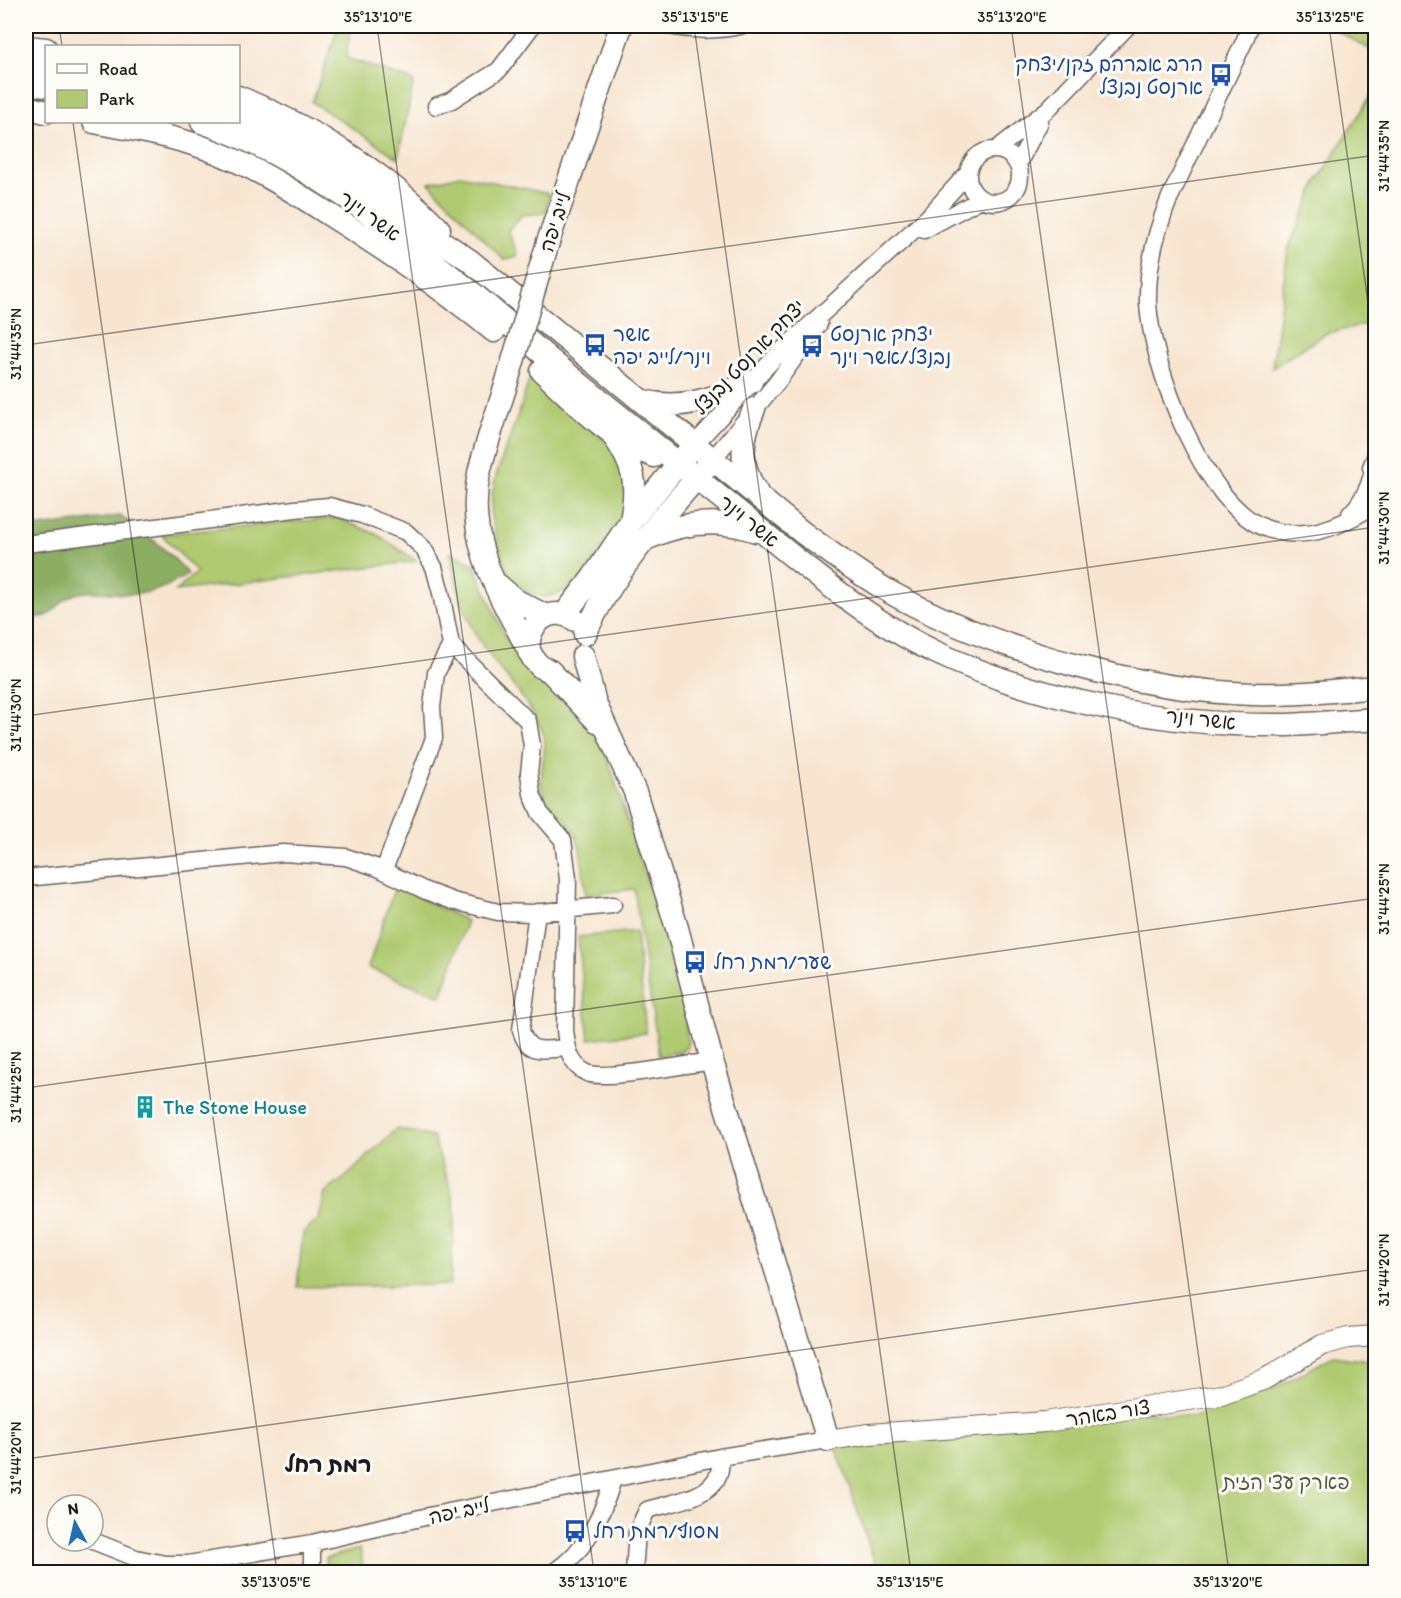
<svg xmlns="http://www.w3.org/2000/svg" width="1401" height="1598" font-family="Itim,'Playpen Sans Hebrew',sans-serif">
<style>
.green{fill:#afca70;stroke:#667346;stroke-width:1.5}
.forest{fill:#8bae62;stroke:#54653f;stroke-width:1.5}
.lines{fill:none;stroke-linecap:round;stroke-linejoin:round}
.minor-casing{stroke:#69625b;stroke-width:19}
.tertiary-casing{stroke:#69625b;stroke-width:22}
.secondary-casing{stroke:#69625b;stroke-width:25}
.minor{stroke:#fff;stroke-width:16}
.tertiary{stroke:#fff;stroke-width:20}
.secondary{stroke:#fff;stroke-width:22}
.secondary-bridge-casing{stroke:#69625b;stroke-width:25;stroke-linecap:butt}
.secondary-bridge{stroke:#fff;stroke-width:22}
.ticks{fill:none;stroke:#1c1c1c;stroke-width:1.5;stroke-opacity:0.45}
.labels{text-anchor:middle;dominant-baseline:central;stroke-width:6;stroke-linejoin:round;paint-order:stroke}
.transit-label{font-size:20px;fill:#164399;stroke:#fdfcf7;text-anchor:start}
.street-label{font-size:20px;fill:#1c1c1c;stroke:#fdfcf7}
.culture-label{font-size:20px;fill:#0d838f;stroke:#fdfcf7;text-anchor:start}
.park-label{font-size:20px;fill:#4f5939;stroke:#fdfcf7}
.quarter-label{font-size:22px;font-weight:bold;fill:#1c1c1c;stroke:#fdfcf7}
.neatline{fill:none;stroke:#1c1c1c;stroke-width:2}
.ticks-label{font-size:15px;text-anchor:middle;fill:#1c1c1c}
</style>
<rect width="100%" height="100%" fill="#fdfcf7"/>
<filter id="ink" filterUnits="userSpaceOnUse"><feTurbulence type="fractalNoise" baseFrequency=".0167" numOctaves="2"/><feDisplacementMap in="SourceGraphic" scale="12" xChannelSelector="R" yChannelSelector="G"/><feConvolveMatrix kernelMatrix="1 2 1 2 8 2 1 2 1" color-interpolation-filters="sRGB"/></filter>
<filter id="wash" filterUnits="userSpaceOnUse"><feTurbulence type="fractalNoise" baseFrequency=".008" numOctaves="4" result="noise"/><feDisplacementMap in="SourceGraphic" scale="24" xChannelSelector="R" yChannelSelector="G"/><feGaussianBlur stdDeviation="1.35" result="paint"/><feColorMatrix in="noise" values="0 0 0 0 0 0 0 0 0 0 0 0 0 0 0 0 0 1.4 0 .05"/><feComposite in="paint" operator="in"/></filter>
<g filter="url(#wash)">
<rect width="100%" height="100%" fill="#f7e5d0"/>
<!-- green -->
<path class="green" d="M337,26H351L346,58L414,81L398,158L312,102L338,28Z
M1328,26H1375V52Z
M1375,89L1376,295L1372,323L1325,334L1272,368L1288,249L1318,180Z
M460,175L550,194L545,213L522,215L508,230L518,256L504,260L429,183Z
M530,376L614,448L625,467V510L592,564L575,585L559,594L544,597L527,593L510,578L498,545L491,516L492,493L497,473L521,406Z
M337,518L376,534L417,561L176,591L197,572L161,534Z
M449,552L474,564L504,634L534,677L556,693L587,721L607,756L673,964L685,1012L688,1047L678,1052L659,1056L634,889L586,895C583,877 582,841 572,827C563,815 548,808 543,792C537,775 549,746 543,733C528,696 495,669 476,635C461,609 456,580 449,552Z
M395,886L467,921L441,996L368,968Z
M636,931L646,1033L589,1039L578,937Z
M396,1129L433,1137L452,1194L455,1212L450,1285L297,1287L303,1233L319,1219L325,1193L347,1176Z
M1333,1356L1375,1362V1572H878L835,1444L1135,1411L1195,1417L1269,1392Z
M360,1549L364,1572H326V1558Z
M292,1564L293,1572H244Z"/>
<!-- forest -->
<path class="forest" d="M120,516C146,533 168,550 188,574C170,587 146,596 123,594C107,593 89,589 73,595C62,599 57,609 48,615C42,618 32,617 26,618V529Z"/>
</g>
<g filter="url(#ink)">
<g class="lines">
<!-- minor casing -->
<g class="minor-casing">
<path id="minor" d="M670,26C694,31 716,31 740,26
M1250,26L1244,42L1170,197C1156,231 1147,266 1148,303C1151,365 1205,509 1268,529C1308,542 1343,525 1376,504
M436,106L450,101L499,70L532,26
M997,149L1047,110L1128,26
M968 176a26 26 0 1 1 52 0a26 26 0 1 1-52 0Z
M1018,164L1040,122
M924,230L981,199
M694,445L778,354L928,217L968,173
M1376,455L1371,467L1376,483
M712,460L778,381L819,324
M1350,514C1361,503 1368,491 1372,475
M26,544L295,509L329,506L362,515L406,532L423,548L434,567L441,593L451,645L528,721L532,746L529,773L532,794L540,813L563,840L568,879L565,1030C567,1047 569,1065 587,1073C604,1081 689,1064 712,1061
M384,870L434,738L432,707L436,673L451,645
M26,878L283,853L346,857L378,868L426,891L453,901L498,912L532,913L613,905
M537,912L521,1030C528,1056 545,1049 567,1048
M93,1541L136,1558L165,1564H188L312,1543L429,1516L720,1457L828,1440
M312,1572V1543
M554,1572C587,1550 602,1516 613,1479
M634,1572L637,1532L647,1510C675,1501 726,1497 720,1457"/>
</g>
<!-- tertiary casing -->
<g class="tertiary-casing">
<path id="tertiary" d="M828,1440L869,1434L1045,1422L1221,1395L1265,1379L1322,1345L1348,1338L1376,1336"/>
</g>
<!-- secondary casing -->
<g class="secondary-casing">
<path id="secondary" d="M26,47L46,49
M26,66L46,69
M26,83L46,86
M238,97C311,127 384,171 439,229
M26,107L46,112
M238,116L286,139L312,154L469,260L803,533C834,555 864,578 897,596C995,650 1142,691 1253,694C1294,695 1335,691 1376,687
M94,122C131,129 169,135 205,148C250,164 290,189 330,215C386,250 442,288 494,331
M202,122C301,155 396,232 477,297C505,320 532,345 560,368C620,417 681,465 741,514C801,563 865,619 935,652C1038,701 1173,727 1287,725C1316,724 1346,721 1376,719
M548,242L621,26
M542,371C575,402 611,440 654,456
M506,385C497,414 486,443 479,473C464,545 503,600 534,660L541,667L550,671L597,721
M643,401C681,411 716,398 751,382
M754,409C741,439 738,465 757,493
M613,435C635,467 638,483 631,521
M648,538C683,522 719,518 756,531
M498,585L515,600L546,616
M564,615L592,579L631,521L688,452
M585,634C613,572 661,519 705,468
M529,652C525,624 550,603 575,620
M583,656L595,703L635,792L677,928L712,1061L828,1440"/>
</g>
<!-- minor -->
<use href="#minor" class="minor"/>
<!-- tertiary -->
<use href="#tertiary" class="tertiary"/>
<!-- secondary -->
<use href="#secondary" class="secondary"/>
<!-- secondary-bridge casing -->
<g class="secondary-bridge-casing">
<path id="secondary-bridge" d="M506,385L548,242"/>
</g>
<!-- secondary-bridge -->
<use href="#secondary-bridge" class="secondary-bridge"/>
</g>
</g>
<!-- ticks -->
<path class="ticks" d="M59,26L62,46M377,26L594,1572M694,26L911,1572M1011,26L1229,1572M1329,26L1376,359M73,122L277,1572M26,345L1376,155M26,716L1376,527M26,1088L1376,898M26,1459L1376,1269"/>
<!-- icons -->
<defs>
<g id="bus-bare" transform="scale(1.8)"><path d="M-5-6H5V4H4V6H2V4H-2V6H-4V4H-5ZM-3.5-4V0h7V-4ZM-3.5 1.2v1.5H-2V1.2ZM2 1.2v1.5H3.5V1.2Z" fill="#1a4fb4" stroke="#fdfcf7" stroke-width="2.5" paint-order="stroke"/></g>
<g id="building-bare" transform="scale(1.8)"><path d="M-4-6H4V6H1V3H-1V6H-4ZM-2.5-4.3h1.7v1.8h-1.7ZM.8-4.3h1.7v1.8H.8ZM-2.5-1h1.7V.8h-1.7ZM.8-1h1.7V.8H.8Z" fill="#0f9aa8" stroke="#fdfcf7" stroke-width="2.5" paint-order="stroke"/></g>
</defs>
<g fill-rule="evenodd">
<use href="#bus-bare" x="1221" y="75"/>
<use href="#bus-bare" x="595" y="345"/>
<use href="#bus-bare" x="812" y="346"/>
<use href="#bus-bare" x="695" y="962"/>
<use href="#building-bare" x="145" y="1107"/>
<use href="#bus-bare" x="575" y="1531"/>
</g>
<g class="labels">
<!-- transit labels -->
<g class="transit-label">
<text x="1203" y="64" text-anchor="end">הרב אברהם זקן/יצחק<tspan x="1203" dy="23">ארנסט נבנצל</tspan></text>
<text x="613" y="334">אשר<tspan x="613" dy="23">וינר/לייב יפה</tspan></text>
<text x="830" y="334">יצחק ארנסט<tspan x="830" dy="23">נבנצל/אשר וינר</tspan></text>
<text x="713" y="962">שער/רמת רחל</text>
<text x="593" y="1531">מסוף/רמת רחל</text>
</g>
<!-- street labels -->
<g class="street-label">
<text transform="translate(370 216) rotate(36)">אשר וינר</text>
<text transform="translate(555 222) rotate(-72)">לייב יפה</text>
<text transform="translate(749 357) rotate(-46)">יצחק ארנסט נבנצל</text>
<text transform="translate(749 521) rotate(39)">אשר וינר</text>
<text transform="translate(1201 719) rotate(6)">אשר וינר</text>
<text transform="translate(1108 1413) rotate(-9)">צור באהר</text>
<text transform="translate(459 1511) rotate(-12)">לייב יפה</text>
</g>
<!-- culture labels -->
<g class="culture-label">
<text x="163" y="1107">The Stone House</text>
</g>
<!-- park labels -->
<g class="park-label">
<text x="1286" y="1482">פארק עצי הזית</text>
</g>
<!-- quarter labels -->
<g class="quarter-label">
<text x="328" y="1464">רמת רחל</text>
</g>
</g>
<!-- margin -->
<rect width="1401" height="1598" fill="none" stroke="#fdfcf7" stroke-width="66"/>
<!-- legend -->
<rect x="45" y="45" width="195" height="78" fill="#fdfcf7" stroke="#a3a29f" stroke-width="1.5"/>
<rect x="57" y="64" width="30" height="9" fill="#ffffff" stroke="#a3a29f" stroke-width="1.5"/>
<text x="99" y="75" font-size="18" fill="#1c1c1c">Road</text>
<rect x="57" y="90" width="30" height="18" fill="#afca70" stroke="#a3a29f" stroke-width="1.5"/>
<text x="99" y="105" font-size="18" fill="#1c1c1c">Park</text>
<!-- north arrow -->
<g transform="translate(75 1523) rotate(352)"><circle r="28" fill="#fdfcf7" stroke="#a3a29f" stroke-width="1.5"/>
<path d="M0-4.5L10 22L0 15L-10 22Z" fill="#1f6fb2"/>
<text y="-9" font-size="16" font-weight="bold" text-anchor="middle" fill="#1c1c1c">N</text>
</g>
<rect x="33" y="33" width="1335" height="1532" class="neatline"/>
<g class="ticks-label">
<text x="378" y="22">35°13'10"E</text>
<text x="695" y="22">35°13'15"E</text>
<text x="1012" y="22">35°13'20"E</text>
<text x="1330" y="22">35°13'25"E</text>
<text transform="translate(1384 156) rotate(-90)" y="5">31°44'35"N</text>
<text transform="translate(16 344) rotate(-90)" y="5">31°44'35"N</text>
<text transform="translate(1384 528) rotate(-90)" y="5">31°44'30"N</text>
<text transform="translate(16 715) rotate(-90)" y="5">31°44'30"N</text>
<text transform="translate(1384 899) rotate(-90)" y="5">31°44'25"N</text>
<text transform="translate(16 1087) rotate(-90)" y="5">31°44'25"N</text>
<text transform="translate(1384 1270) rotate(-90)" y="5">31°44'20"N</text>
<text transform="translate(16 1458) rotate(-90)" y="5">31°44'20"N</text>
<text x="276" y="1587">35°13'05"E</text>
<text x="593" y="1587">35°13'10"E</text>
<text x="910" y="1587">35°13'15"E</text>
<text x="1228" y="1587">35°13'20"E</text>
</g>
</svg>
